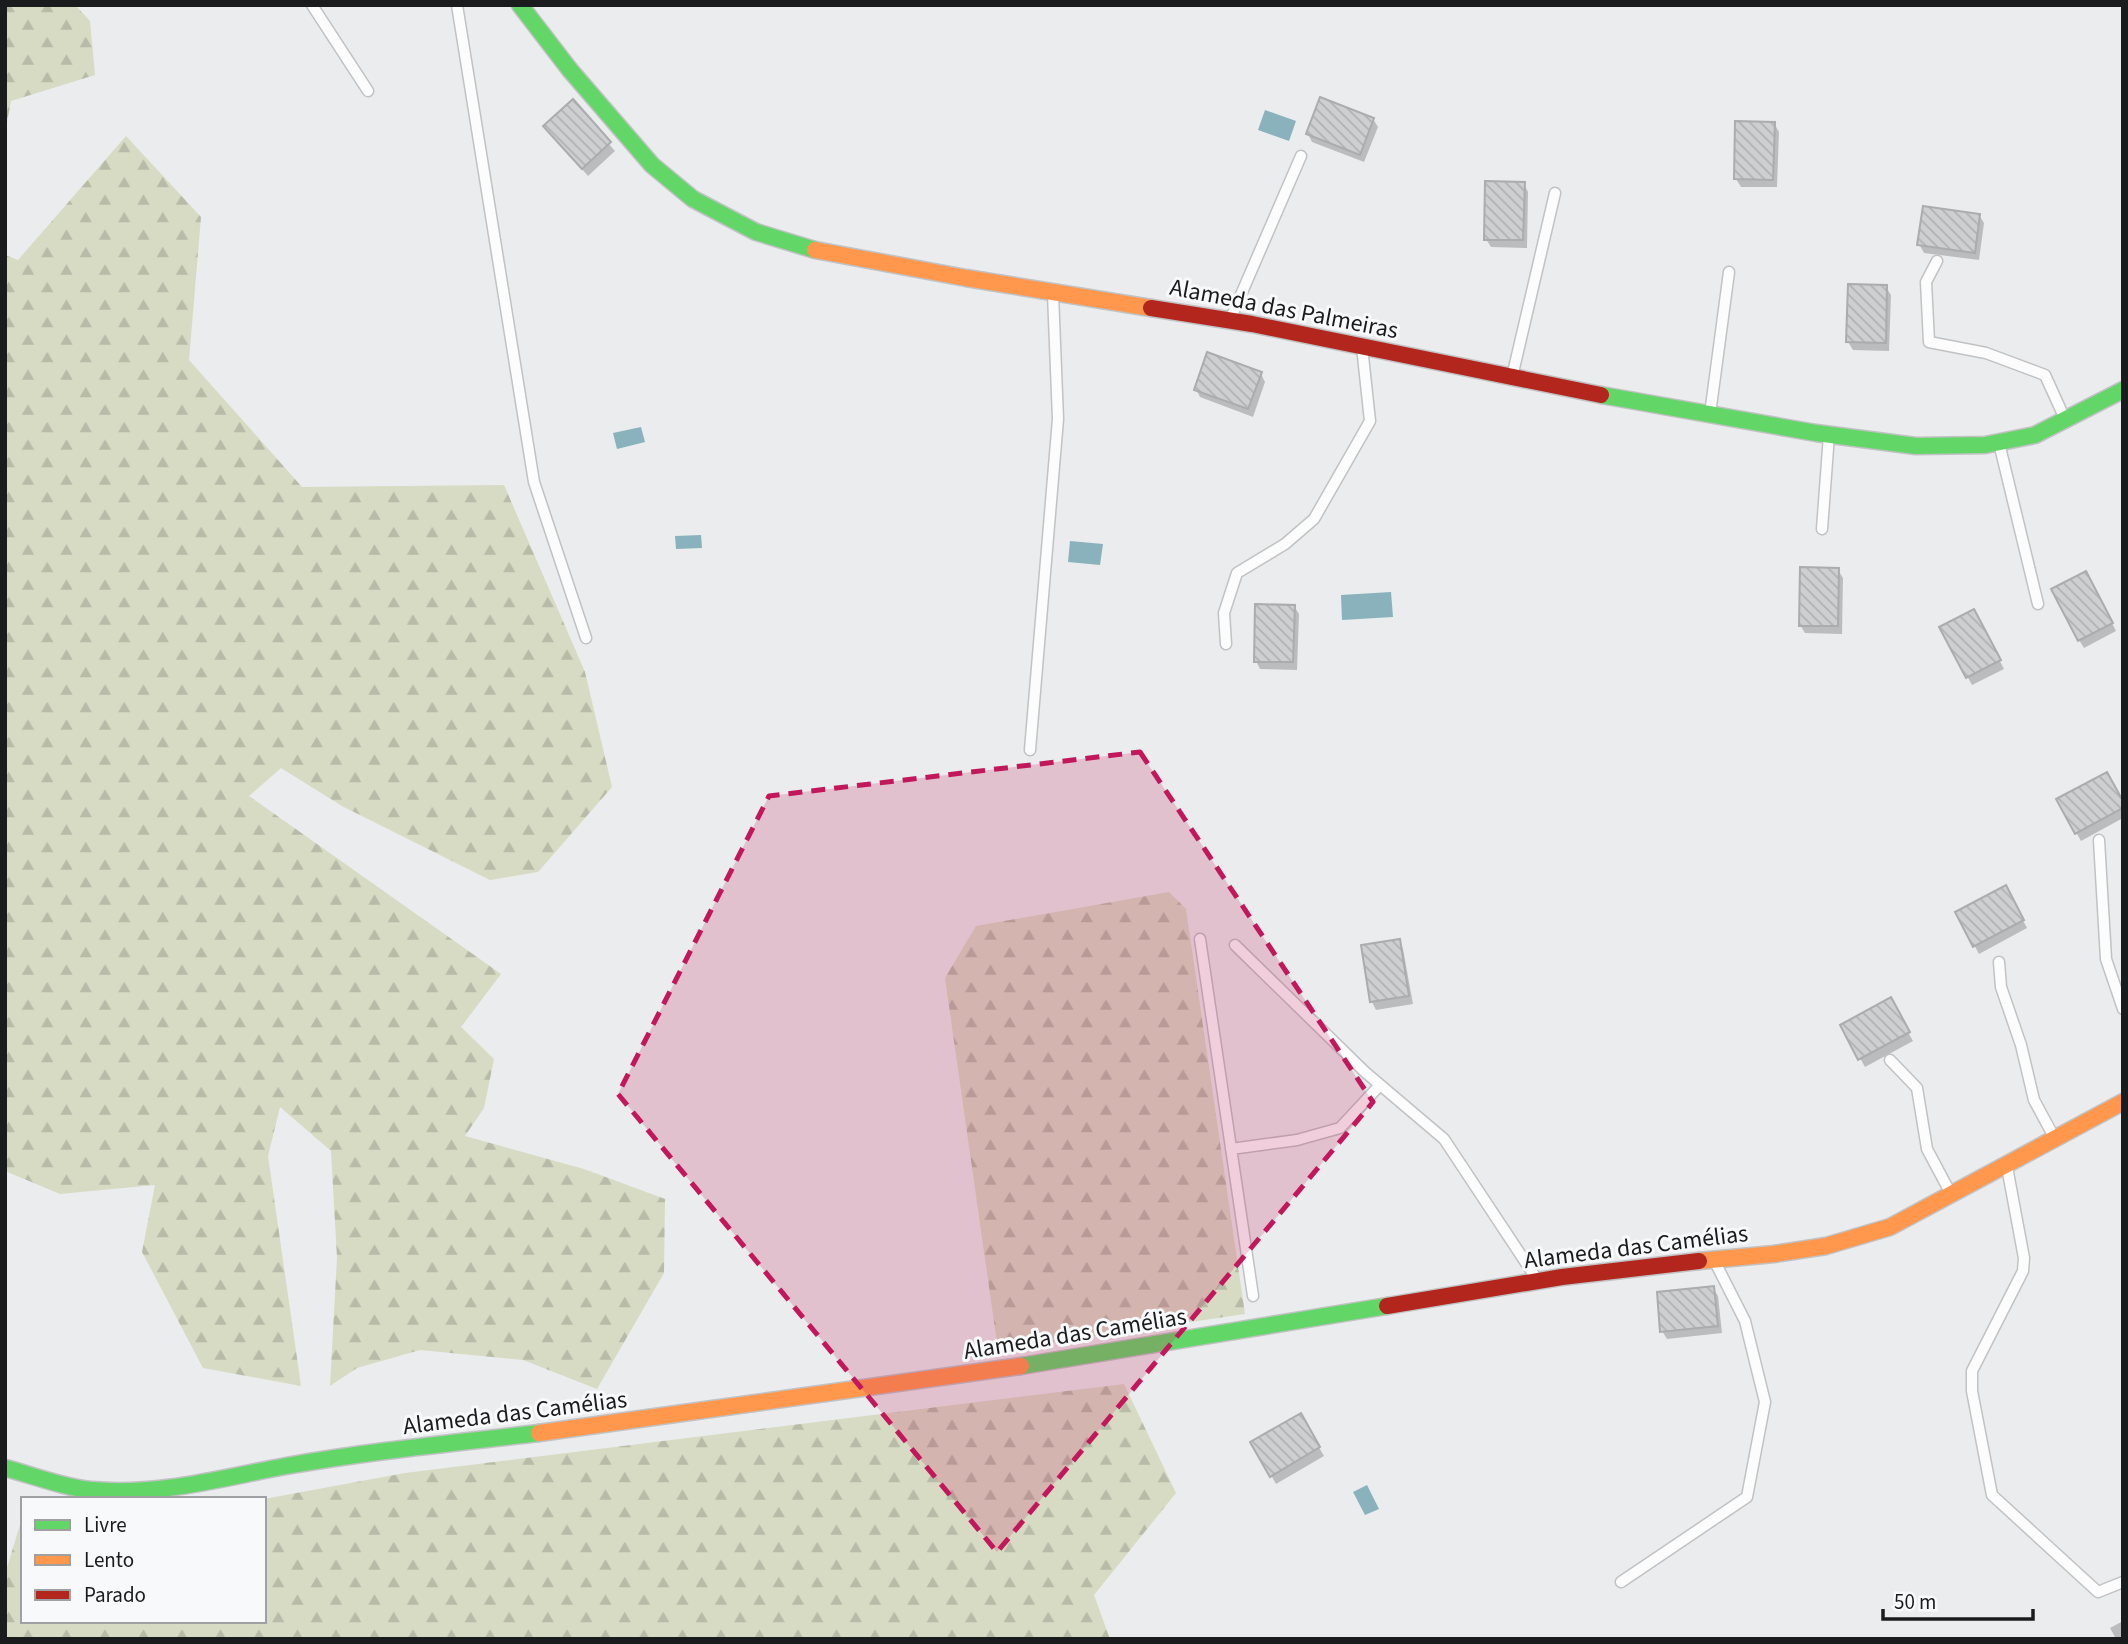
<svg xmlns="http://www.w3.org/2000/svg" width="2128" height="1644" font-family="'Source Sans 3',sans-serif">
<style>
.forest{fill:url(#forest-firs)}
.water{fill:#89b2bd}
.shadow{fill:#0003}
.building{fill:url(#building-back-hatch);stroke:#aaacad;stroke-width:2}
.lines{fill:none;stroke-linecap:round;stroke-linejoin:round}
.lane-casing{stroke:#c1c2c3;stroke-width:13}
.fast-casing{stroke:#c1c2c3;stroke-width:19}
.slow-casing{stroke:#c1c2c3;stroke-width:19}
.jam-casing{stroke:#c1c2c3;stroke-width:19}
.lane{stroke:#fcfcfc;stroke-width:10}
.fast{stroke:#63d668;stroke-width:16}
.slow{stroke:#ff974d;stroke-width:16}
.jam{stroke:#b3261e;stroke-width:16}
.marked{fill:#c2185b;fill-opacity:0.2;stroke:#c2185b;stroke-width:5;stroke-dasharray:14 9;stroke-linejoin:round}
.labels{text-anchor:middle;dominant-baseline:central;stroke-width:6;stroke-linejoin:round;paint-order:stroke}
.street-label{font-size:24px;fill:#1a1b1c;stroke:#f7f9fb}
</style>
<defs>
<pattern id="forest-firs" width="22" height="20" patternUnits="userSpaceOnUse" patternTransform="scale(1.75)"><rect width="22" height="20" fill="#d7dbc3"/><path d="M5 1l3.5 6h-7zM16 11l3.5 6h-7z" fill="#b8bba7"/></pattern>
<pattern id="building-back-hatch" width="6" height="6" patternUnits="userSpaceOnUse" patternTransform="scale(1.75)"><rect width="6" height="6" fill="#cecfd0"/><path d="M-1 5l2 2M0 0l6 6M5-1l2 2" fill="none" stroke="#b0b1b2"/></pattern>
</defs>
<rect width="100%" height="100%" fill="#eaeced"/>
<!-- forest -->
<path class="forest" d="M5,5H75L90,21L95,75L11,101L5,133Z
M126,136L201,217L189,360L302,487L504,485L585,672L612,787L538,872L490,880L342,806L281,768L249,796L501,974L461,1027L494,1059L484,1108L465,1136L584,1169L665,1199L664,1273L597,1389L523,1360L420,1350L357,1368L330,1386L337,1258L331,1151L280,1107L268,1156L301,1386L203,1368L142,1252L155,1185L60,1194L5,1171V255L18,260Z
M1169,892L1186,909L1245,1314L998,1350L945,978L976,926Z
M1124,1384L1176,1493L1094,1595L1110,1639H5V1574L23,1515V1621H264V1499L405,1473Z"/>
<!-- water -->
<path class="water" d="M1265,110L1296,121L1289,141L1258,130Z
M641,427L645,442L617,449L613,433Z
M701,535L702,548L676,549L675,536Z
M1070,541L1103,544L1100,565L1068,562Z
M1391,592L1393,617L1342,620L1341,595Z
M1367,1485L1379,1509L1365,1515L1353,1492Z"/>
<!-- shadow -->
<path class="shadow" d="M572,102L615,151L588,176L545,127Z
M1373,119L1378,127L1364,162L1312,142L1308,134Z
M1774,123L1779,132L1777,187H1741L1736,179Z
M1524,184L1528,192L1527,248L1491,247L1486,239Z
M1979,215L1984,223L1979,260L1924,253L1919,244Z
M1886,287L1891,295L1889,351L1853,350L1848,342Z
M1261,374L1265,382L1253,417L1200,397L1196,389Z
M1838,570L1843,578L1842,634L1805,633L1800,625Z
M2090,581L2116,631L2084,648L2079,640Z
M1294,606L1299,614L1297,670L1260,669L1256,661Z
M1978,619L2004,669L1972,685L1941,628Z
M2058,800L2123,804V818L2081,841Z
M2005,887L2027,928L1979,954L1957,913Z
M1399,940L1403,949L1413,1004L1376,1010L1372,1002L1363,946Z
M1890,1000L1913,1041L1865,1067L1842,1026Z
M1713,1288L1718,1296L1722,1333L1667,1339L1662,1331Z
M1300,1415L1324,1456L1276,1484L1253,1443Z
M2123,1621V1639H2116L2110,1628Z"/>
<!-- building -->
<path class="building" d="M1320,97L1374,118L1360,155L1306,134Z
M573,99L611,142L582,169L543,126Z
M1735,121L1775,122L1773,180L1734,179Z
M1485,181L1525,182L1523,240H1484Z
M1923,206L1980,214L1975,253L1917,245Z
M1848,284L1887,285L1886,343L1846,342Z
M1207,352L1262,372L1248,409L1194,390Z
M1800,567L1839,568L1838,626H1799Z
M2086,571L2113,623L2078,641L2051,589Z
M1255,604L1295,605L1293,662H1254Z
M1974,609L2001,660L1966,678L1939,627Z
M2107,772L2123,801V808L2075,834L2056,799Z
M2006,885L2024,920L1973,947L1955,912Z
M1400,939L1409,996L1370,1002L1361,945Z
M1891,997L1910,1032L1858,1060L1840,1025Z
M1714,1286L1718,1326L1660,1332L1657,1292Z
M1301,1413L1320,1447L1270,1477L1250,1442Z"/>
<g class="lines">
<!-- lane casing -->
<g class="lane-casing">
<path id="lane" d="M312,5L368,91
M457,5L534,482L586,638
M1937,261L1926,282L1929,342L1986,353L2045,375L2065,419
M1230,320L1301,156
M1512,377L1555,193
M1710,414L1729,272
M1999,443L2038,604
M1822,529L1829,435
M1226,644L1224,613L1237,573L1285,544L1314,519L1370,421L1362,347
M1030,750L1058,419L1053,294
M2099,840L2106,959L2123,1009
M1200,939L1253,1296
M1235,945L1365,1072L1444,1139L1536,1278
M1999,962L2001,987L2021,1045L2034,1100L2054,1137
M1890,1060L1917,1088L1927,1149L1951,1194
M1231,1149L1297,1140L1340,1128L1380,1085
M2007,1167L2024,1258L2023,1271L1972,1371V1391L1992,1495L2098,1592L2123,1582
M1621,1582L1747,1497L1765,1402L1745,1321L1715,1262"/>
</g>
<!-- fast casing -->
<g class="fast-casing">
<path id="fast" d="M520,5L570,70L652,165L693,199L756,232L815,250
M1601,395L1816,433L1916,446L1985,445L2035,435L2123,390
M1021,1366L1387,1306
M5,1468C32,1475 65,1488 92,1490C159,1496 221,1478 286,1466C370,1451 454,1443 539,1433"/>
</g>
<!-- slow casing -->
<g class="slow-casing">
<path id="slow" d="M815,250L966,278L1151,308
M1699,1261L1774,1254L1826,1246L1890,1227L2123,1102
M539,1433L1021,1366"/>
</g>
<!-- jam casing -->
<g class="jam-casing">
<path id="jam" d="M1151,308L1252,324L1601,395
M1387,1306L1562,1277L1699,1261"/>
</g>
<!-- lane -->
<use href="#lane" class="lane"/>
<!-- fast -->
<use href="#fast" class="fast"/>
<!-- slow -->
<use href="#slow" class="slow"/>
<!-- jam -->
<use href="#jam" class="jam"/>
</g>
<!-- marked area -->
<path class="marked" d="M1140,752L1373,1102L997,1552L618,1094L769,796Z"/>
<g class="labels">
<!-- street labels -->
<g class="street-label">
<text transform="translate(1284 309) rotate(11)">Alameda das Palmeiras</text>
<text transform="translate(1636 1247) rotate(-7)">Alameda das Camélias</text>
<text transform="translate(1075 1334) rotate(-9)">Alameda das Camélias</text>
<text transform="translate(515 1413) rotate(-7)">Alameda das Camélias</text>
</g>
</g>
<!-- border -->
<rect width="2128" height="1644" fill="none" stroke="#1a1b1c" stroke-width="14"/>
<!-- legend -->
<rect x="21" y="1497" width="245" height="126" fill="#f7f9fb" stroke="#9fa0a2" stroke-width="2"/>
<rect x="35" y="1520" width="35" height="10" fill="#63d668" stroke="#9fa0a2" stroke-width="2"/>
<text x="84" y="1532" font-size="21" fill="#1a1b1c">Livre</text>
<rect x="35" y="1555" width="35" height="10" fill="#ff974d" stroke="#9fa0a2" stroke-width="2"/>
<text x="84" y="1567" font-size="21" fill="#1a1b1c">Lento</text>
<rect x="35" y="1590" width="35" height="10" fill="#b3261e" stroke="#9fa0a2" stroke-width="2"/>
<text x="84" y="1602" font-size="21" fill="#1a1b1c">Parado</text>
<!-- scale -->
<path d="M1883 1609v10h150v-10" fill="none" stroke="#1a1b1c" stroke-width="3.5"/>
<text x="1894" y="1609" font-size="21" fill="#1a1b1c" stroke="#f7f9fb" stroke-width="5" paint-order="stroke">50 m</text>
</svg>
